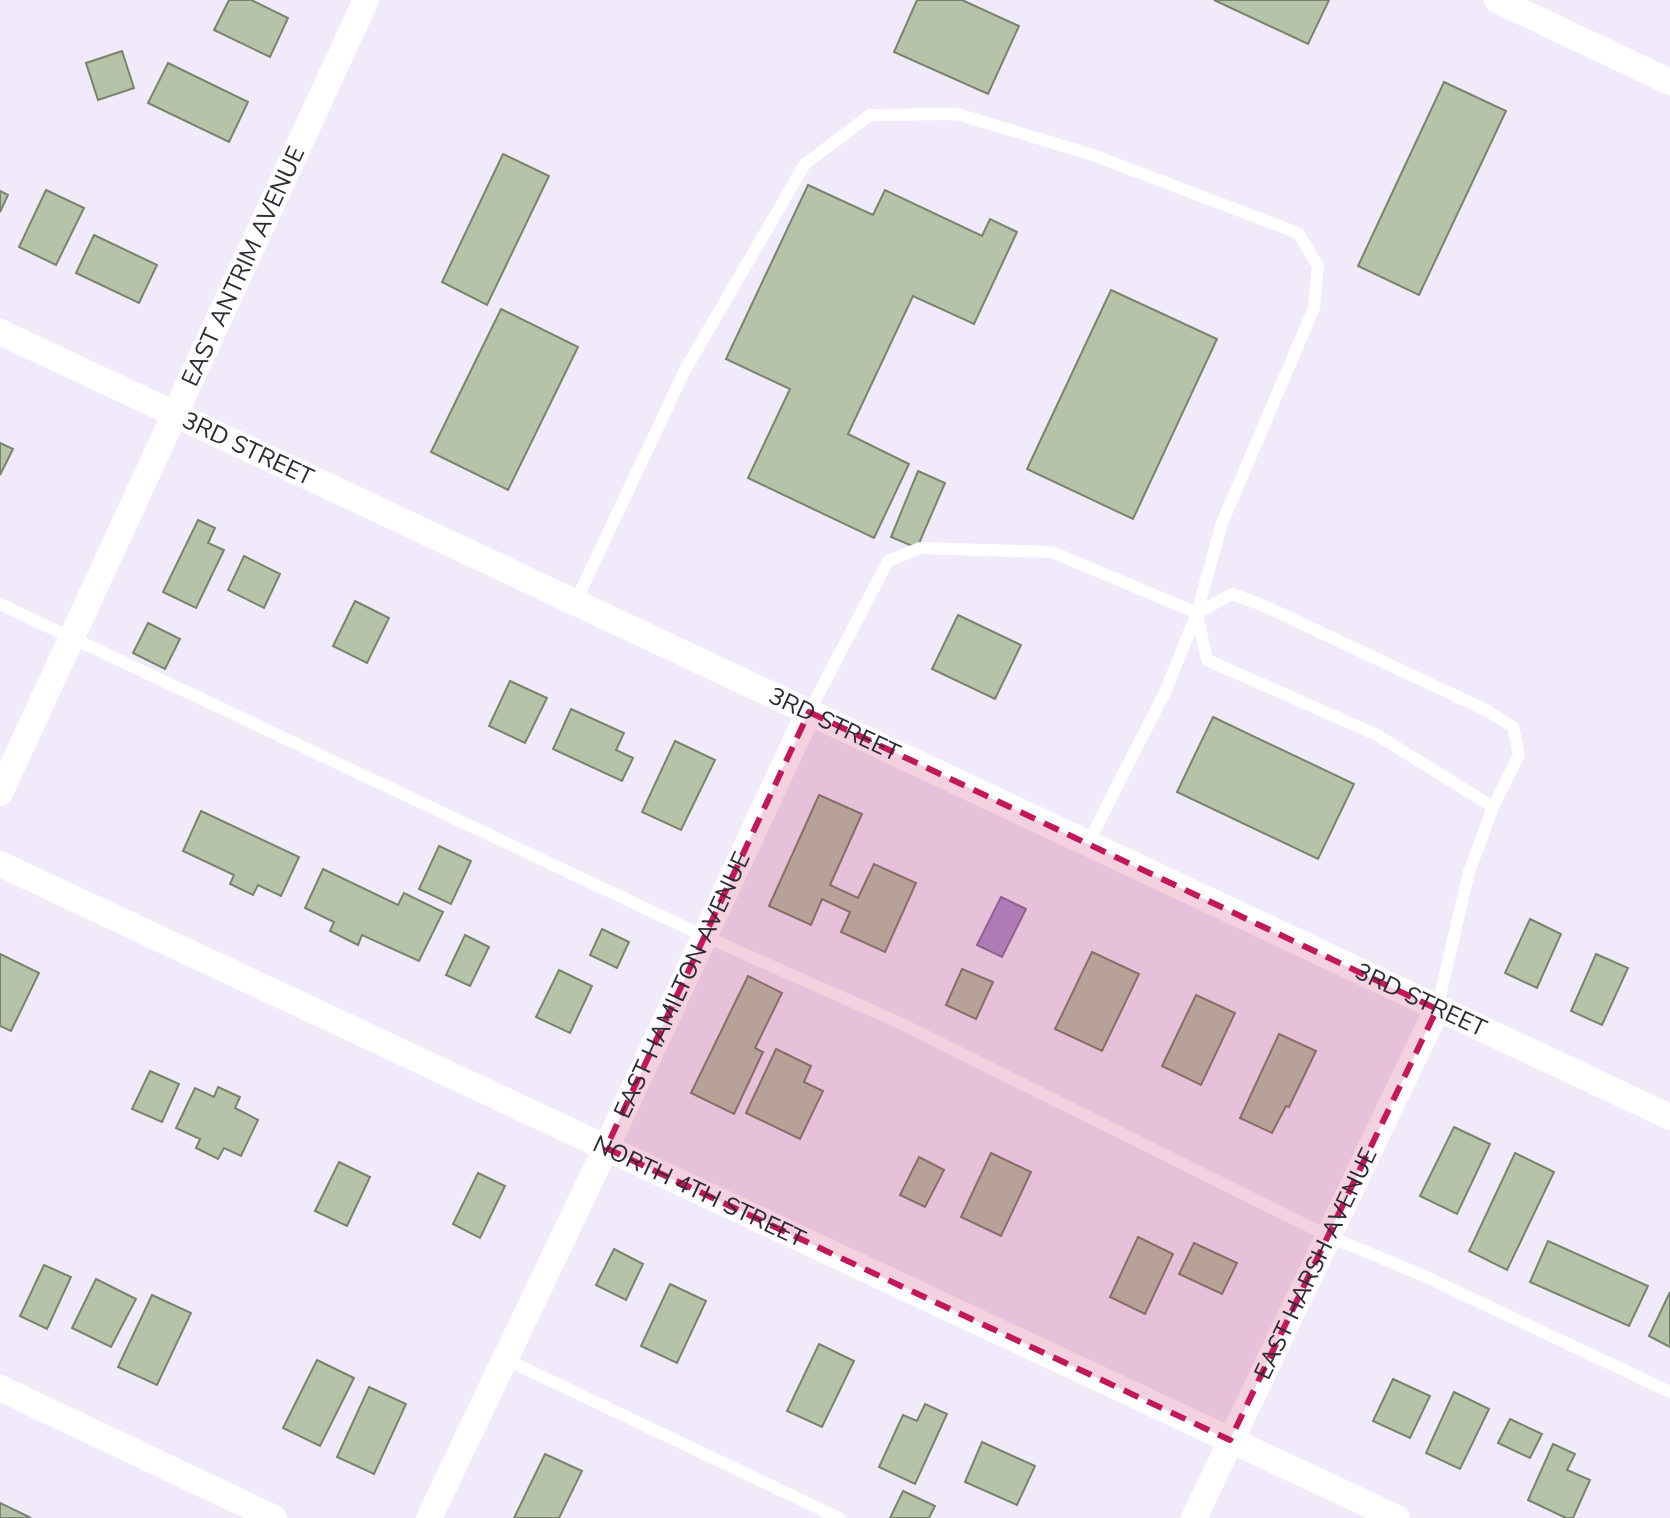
<svg xmlns="http://www.w3.org/2000/svg" width="1670" height="1518" font-family="'Nunito Sans',sans-serif">
<style>
.water{fill:#a994cb;stroke:#84749e;stroke-width:2}
.building{fill:#b6c3a9;stroke:#78846b;stroke-width:2}
.lines{fill:none;stroke-linecap:round;stroke-linejoin:round}
.service{stroke:#fff;stroke-width:12}
.minor{stroke:#fff;stroke-width:26}
.marked{fill:#c2185b;fill-opacity:0.2;stroke:#c2185b;stroke-width:6;stroke-dasharray:16 10;stroke-linejoin:round}
.labels{text-anchor:middle;dominant-baseline:central;stroke-width:7;stroke-linejoin:round;paint-order:stroke}
.street-label{font-size:24px;fill:#2e2a35;stroke:#f0eafb}
</style>
<rect width="100%" height="100%" fill="#f0eafb"/>
<!-- water -->
<path class="water" d="M1001,897L1026,909L1002,957L977,945Z"/>
<!-- building -->
<path class="building" d="M229,0H251L288,18L270,57L214,30Z
M917,0H962L1019,26L988,94L894,52Z
M1214,0H1329L1308,44Z
M122,51L134,88L98,100L86,63Z
M168,63L248,102L229,142L148,103Z
M1444,82L1506,111L1419,295L1358,266Z
M503,154L549,176L487,305L442,282Z
M808,185L873,215L885,190L982,236L990,219L1017,232L974,324L913,296L848,434L909,464L874,538L748,478L790,389L726,359Z
M46,190L84,208L56,265L19,247Z
M0,191L8,195L0,212Z
M94,235L157,265L139,303L76,273Z
M1111,290L1217,339L1133,519L1027,469Z
M501,309L578,347L508,490L431,452Z
M0,443L13,449L0,475Z
M918,471L945,483L917,548L891,537Z
M198,520L215,528L208,543L224,550L196,608L163,592Z
M244,556L280,574L264,608L228,590Z
M355,601L389,618L367,663L333,646Z
M958,615L1021,645L995,699L932,669Z
M148,623L180,639L165,669L133,653Z
M510,681L547,698L525,743L489,726Z
M571,709L624,733L616,750L633,758L622,781L553,749Z
M1213,717L1354,784L1318,859L1177,792Z
M675,741L715,760L681,830L642,812Z
M819,795L862,814L830,885L858,898L874,864L916,883L885,952L841,932L850,912L822,899L811,925L769,906Z
M201,811L299,857L281,896L258,885L253,895L230,884L234,875L183,851Z
M439,846L471,861L451,904L419,889Z
M323,869L398,905L404,893L443,912L419,961L362,935L358,945L330,931L334,922L305,908Z
M1530,919L1561,934L1537,988L1505,973Z
M602,929L629,942L617,968L590,955Z
M465,935L489,947L470,986L446,975Z
M1092,952L1139,974L1102,1051L1055,1029Z
M0,954L39,973L11,1031L0,1026Z
M1596,954L1628,968L1602,1025L1571,1011Z
M962,969L993,982L976,1019L946,1005Z
M559,970L592,986L570,1033L536,1017Z
M748,976L782,993L755,1048L763,1052L734,1114L691,1093Z
M1196,995L1235,1013L1201,1085L1162,1066Z
M1279,1034L1316,1051L1289,1107L1286,1106L1272,1133L1240,1118Z
M776,1049L811,1066L804,1082L823,1091L800,1139L746,1113Z
M150,1071L179,1084L162,1122L132,1109Z
M218,1087L240,1097L235,1108L258,1120L241,1156L224,1148L218,1159L196,1148L200,1139L176,1128L195,1088L214,1097Z
M1454,1127L1490,1144L1457,1214L1420,1196Z
M991,1153L1031,1172L1001,1236L961,1217Z
M1515,1153L1554,1172L1507,1270L1469,1251Z
M919,1157L944,1170L925,1207L900,1195Z
M339,1162L370,1177L347,1226L315,1211Z
M478,1173L505,1186L480,1238L453,1224Z
M1138,1237L1173,1254L1145,1314L1110,1297Z
M1548,1241L1648,1286L1629,1326L1530,1282Z
M1194,1243L1237,1263L1222,1294L1179,1274Z
M614,1249L643,1264L626,1300L596,1285Z
M44,1265L71,1277L47,1329L20,1316Z
M96,1279L136,1299L111,1347L72,1328Z
M670,1284L706,1301L677,1363L641,1346Z
M1670,1292V1347L1649,1336Z
M152,1295L191,1313L157,1385L118,1367Z
M819,1344L854,1361L822,1427L787,1411Z
M317,1360L354,1378L320,1446L283,1428Z
M1393,1379L1430,1396L1410,1438L1373,1421Z
M369,1387L406,1404L374,1474L337,1457Z
M1454,1392L1489,1409L1460,1469L1426,1453Z
M925,1404L947,1414L915,1484L879,1467L903,1415L917,1421Z
M1510,1419L1542,1434L1530,1458L1498,1443Z
M982,1442L1035,1466L1017,1505L965,1482Z
M1553,1444L1575,1454L1567,1470L1590,1480L1573,1518H1566L1528,1500Z
M545,1454L582,1471L559,1518H514Z
M903,1491L935,1506L929,1518H890Z
M0,1503L31,1518H0Z"/>
<g class="lines">
<!-- service -->
<path class="service" d="M575,603L685,370L805,164L870,115L957,114L1090,154L1298,233L1318,266L1314,308L1222,523L1197,613L1165,692L1088,843
M0,604L704,936L900,1023L1328,1236L1422,1275L1670,1392
M1197,613L1232,594L1262,605L1486,710L1513,727L1519,755L1493,807L1469,872L1437,1009
M1197,613L1207,660L1377,735L1493,807
M809,712L888,561L920,548L1052,552L1197,613
M505,1359L839,1518"/>
<!-- minor -->
<g class="minor">
<path d="M1497,0L1670,82"/>
<path id="s1" d="M0,332L1670,1117"/>
<path id="s2" d="M0,793L366,0"/>
<path id="s3" d="M0,864L1397,1518"/>
<path d="M0,1388L274,1518"/>
<path id="s4" d="M429,1518L606,1148L809,712"/>
<path id="s5" d="M1194,1518L1437,1009"/>
</g>
</g>
<!-- marked area -->
<path class="marked" d="M809,712L1437,1009L1230,1440L606,1148Z"/>
<g class="labels">
<!-- street labels -->
<g class="street-label">
<text stroke="none"><textPath href="#s2" startOffset="580">EAST ANTRIM AVENUE</textPath></text>
<text stroke="none"><textPath href="#s1" startOffset="274">3RD STREET</textPath></text>
<text stroke="none"><textPath href="#s1" startOffset="922">3RD STREET</textPath></text>
<text stroke="none"><textPath href="#s4" startOffset="590">EAST HAMILTON AVENUE</textPath></text>
<text stroke="none"><textPath href="#s1" startOffset="1570">3RD STREET</textPath></text>
<text stroke="none"><textPath href="#s3" startOffset="772">NORTH 4TH STREET</textPath></text>
<text stroke="none"><textPath href="#s5" startOffset="282">EAST HARSH AVENUE</textPath></text>
</g>
</g>
</svg>
